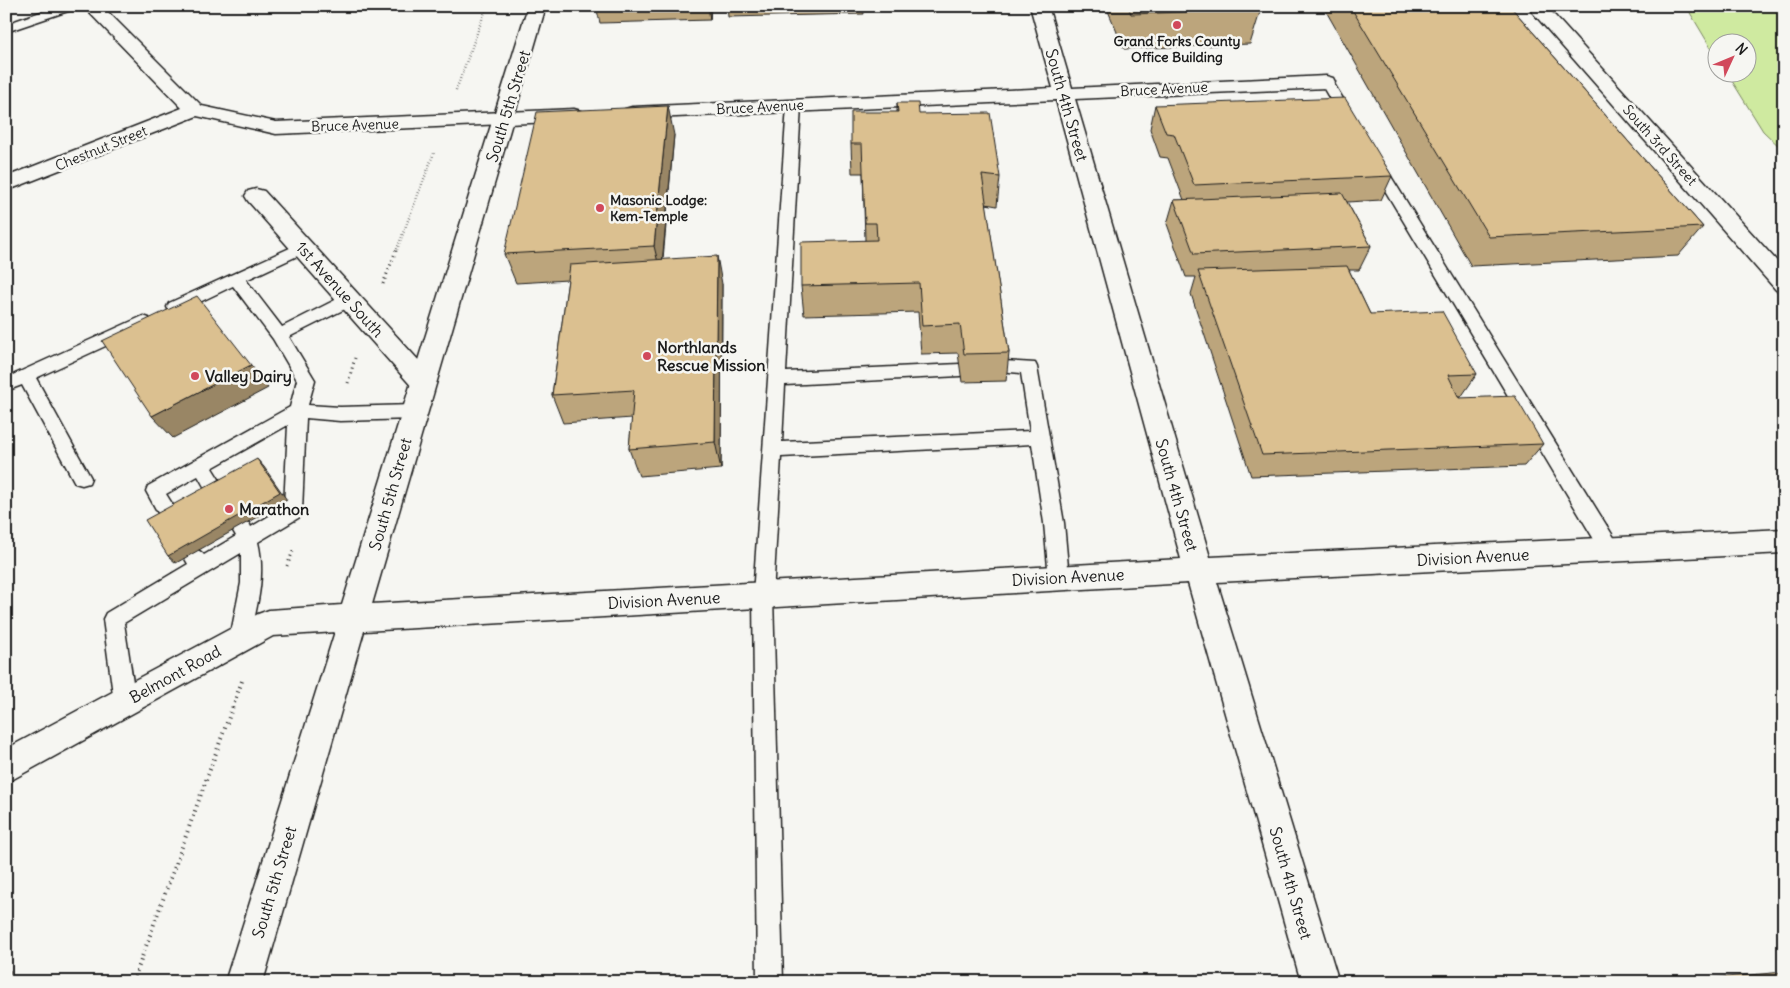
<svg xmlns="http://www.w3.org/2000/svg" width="1790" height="988" font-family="Delius,sans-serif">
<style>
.green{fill:#cfeaa0;stroke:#76835e}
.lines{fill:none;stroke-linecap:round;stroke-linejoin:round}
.service-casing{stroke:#1c1c1c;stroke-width:3}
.minor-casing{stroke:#1c1c1c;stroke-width:3}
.tertiary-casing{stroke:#1c1c1c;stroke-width:3}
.path-far2{stroke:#1c1c1c;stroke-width:2.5;stroke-dasharray:0.5 2.5;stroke-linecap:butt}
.path-far1{stroke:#1c1c1c;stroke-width:3;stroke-dasharray:1 4;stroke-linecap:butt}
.path{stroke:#1c1c1c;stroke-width:4;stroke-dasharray:1 4.5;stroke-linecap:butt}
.service{fill:#f6f6f2;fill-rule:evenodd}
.minor{fill:#f6f6f2;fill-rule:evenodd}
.tertiary{fill:#f6f6f2;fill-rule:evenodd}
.wall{fill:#bca57c;stroke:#1c1c1c}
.shaded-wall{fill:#998665;stroke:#1c1c1c}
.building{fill:#dbc090;stroke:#1c1c1c}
.poi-dot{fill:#d1495b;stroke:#f6f6f2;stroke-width:2}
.labels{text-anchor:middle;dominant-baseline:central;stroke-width:5;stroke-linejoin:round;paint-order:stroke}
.far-poi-label{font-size:14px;font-weight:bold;fill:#1c1c1c;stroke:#f6f6f2}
.far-street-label{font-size:14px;fill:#1c1c1c;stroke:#f6f6f2}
.street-label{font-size:16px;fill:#1c1c1c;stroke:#f6f6f2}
.poi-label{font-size:16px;font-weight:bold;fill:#1c1c1c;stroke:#f6f6f2;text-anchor:start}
</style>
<rect width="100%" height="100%" fill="#f6f6f2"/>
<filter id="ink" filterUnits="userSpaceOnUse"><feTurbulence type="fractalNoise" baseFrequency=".02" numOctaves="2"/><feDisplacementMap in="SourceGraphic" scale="10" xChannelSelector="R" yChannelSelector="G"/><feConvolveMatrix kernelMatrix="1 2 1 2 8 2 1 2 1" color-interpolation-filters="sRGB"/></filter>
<g filter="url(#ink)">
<!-- green -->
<path class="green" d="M1686,6H1784V151L1763,131L1727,73L1748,72V42H1718L1717,58Z"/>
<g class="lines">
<!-- service casing -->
<g class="service-casing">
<path id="service" d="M58,6H76L74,9L6,32V24Z
M1326,78L1331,79L1356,120L1354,123L1349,124L1344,123L1320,82Z
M794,102L801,106L786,372L960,364L966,366L969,370L966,374L960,376L785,385L782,442L1030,431L1021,373L998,371L996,367L998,363L1004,361L1035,363L1037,367L1064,523L1069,578L1066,584L1059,587L1052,584L1049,578L1044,523L1032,444L781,457L773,595L783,982H757L753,595L787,106Z
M1375,158L1380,159L1382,162L1618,544L1621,550L1618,556L1611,558L1604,556L1368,162L1370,159Z
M303,242L308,243L311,247L308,251L246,280L282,327L343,296L349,294L355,296L357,300L355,304L289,337L315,380L308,405L340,407L414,405L420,407L423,412L420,417L414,419L340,421L306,418L302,511L300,517L258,542C266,575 257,606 250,638L247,645L240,647L233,645L230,638L241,583V553L124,623L136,702L133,709L125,712L117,709L114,702L103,619L106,613L188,564L184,557L187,551C194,549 199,549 204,555L236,536L232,529L235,523L242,521L249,523L251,527L284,507L288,425L212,468L227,492L225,497C209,502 205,487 198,476L166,494L181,518L178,524L171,526L164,524L146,491L148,486L290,407L297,380L273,339L233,286L181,311L175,313L169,311L167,307L169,303Z
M143,316L149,318L151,322L149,326L36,378L91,478L89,483L82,485L75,483L22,385L6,391V378Z"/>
</g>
<!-- minor casing -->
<g class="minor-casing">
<path id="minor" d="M83,6H102L202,106L276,122L574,109L581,111L584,115L581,119L574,121L276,134L197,116L6,191V177L182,108Z
M1030,6H1048L1072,88L1326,76L1333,78L1335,82L1333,86L1326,88L1075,99L1210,557L1784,529V553L1217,582L1339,982H1301L1188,583L364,631L263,982H225L342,609L353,605L1181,559L1056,100L632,119L625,117L622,113L625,109L632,107L1053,88Z
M1527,6H1546L1784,269V292L1776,290Z
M256,189L264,191L432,375L436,382L432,389L423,391L414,389L248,201L245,196L248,191Z"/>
</g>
<!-- tertiary casing -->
<g class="tertiary-casing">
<path id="tertiary" d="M528,6H546L368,618L364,627L353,631L273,636L6,783V749L258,614L269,610L342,605Z"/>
</g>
<!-- path-far2 -->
<path class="path-far2" d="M456,90L487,6
M397,249L434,153"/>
<!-- path-far1 -->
<path class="path-far1" d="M383,284L397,248
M348,383L355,358
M287,566L293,551"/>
<!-- path -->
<path class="path" d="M133,982L242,681"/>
<!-- service -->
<use href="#service" class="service"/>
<!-- minor -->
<use href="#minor" class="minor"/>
<!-- tertiary -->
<use href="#tertiary" class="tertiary"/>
</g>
<!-- wall -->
<path class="wall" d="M596,6H711L710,20L600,23Z
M727,6H863L864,14L728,17Z
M1106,6H1260L1261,9L1250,44L1124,49Z
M1323,6H1510L1703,227L1678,256L1471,266Z
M897,103L919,114L1000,177L997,206L986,204L1009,353L1006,381L962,382L958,353L921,354L918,312L804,315L801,286L865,240L863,173H852L851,144L897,112Z
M1155,105L1392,176L1381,200L1347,202L1371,246L1359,270H1349L1370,314L1477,374L1461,397H1459V398L1543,444L1524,466L1251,476L1191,294L1196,277H1186L1167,224L1174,200H1184L1168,158L1160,157L1150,129Z
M674,135L663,259L722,284L721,469L639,476L629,449L632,418L563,423L552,395L568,280L516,283L504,254Z"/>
<!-- shaded-wall -->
<path class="shaded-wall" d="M708,6H711L710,20Z
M668,106L674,135L661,275L654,246Z
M717,256L722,284L721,469L715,442Z
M251,365L268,388L173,438L152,416Z
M257,459L264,467L287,500L176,563L168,556Z
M6,969L11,971L7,982H6Z"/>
<!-- building -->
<path class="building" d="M1128,6H1260L1261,9L1131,14Z
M1350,6H1510L1703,227L1489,237Z
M1345,98L1392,176L1194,185L1174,134L1166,133L1155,105Z
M897,103H918L919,114L990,113L1000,177L982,175L1009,353L964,354L960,324L922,326L919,283L801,286V242L877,240L876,223H865L862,144H851V112H898Z
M668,106L654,246L504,254L537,112Z
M1342,193L1371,246L1194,254L1174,200Z
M717,256L715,442L629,449L634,390L552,395L570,265Z
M1347,266L1370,314L1442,311L1477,374L1448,375L1459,398L1515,396L1543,444L1262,455L1198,271Z
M197,296L251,365L152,416L102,341Z
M257,459L280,492L168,556L145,520Z
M1784,972V982H1668Z"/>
</g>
<!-- markers -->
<g class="poi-dot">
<circle cx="1177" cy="25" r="5"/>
<circle cx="600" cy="208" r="5"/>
<circle cx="647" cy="356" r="5"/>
<circle cx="195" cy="376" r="5"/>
<circle cx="229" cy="509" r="5"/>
</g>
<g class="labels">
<!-- far-poi labels -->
<g class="far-poi-label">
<text x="1177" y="41">Grand Forks County<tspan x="1177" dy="16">Office Building</tspan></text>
<text x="610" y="200" text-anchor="start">Masonic Lodge:<tspan x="610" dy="16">Kem-Temple</tspan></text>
</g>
<!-- far-street labels -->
<g class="far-street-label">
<text transform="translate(1164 89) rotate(-3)">Bruce Avenue</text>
<text transform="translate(760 107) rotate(-3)">Bruce Avenue</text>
<text transform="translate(355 125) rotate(-2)">Bruce Avenue</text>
<text transform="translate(1660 145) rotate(48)">South 3rd Street</text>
<text transform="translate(101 148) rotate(-22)">Chestnut Street</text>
</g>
<!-- street labels -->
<g class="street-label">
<text transform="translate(1067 105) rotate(74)">South 4th Street</text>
<text transform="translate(508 106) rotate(-73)">South 5th Street</text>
<text transform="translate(340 289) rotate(48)">1st Avenue South</text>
<text transform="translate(390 494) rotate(-74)">South 5th Street</text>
<text transform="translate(1177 495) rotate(74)">South 4th Street</text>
<text transform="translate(1473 557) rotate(-3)">Division Avenue</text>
<text transform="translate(1068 577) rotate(-3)">Division Avenue</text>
<text transform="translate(664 600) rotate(-3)">Division Avenue</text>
<text transform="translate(175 674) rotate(-29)">Belmont Road</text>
<text transform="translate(274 882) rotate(-73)">South 5th Street</text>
<text transform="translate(1291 883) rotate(74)">South 4th Street</text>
</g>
<!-- poi labels -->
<g class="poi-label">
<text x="657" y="347">Northlands<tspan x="657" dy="18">Rescue Mission</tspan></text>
<text x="205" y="376">Valley Dairy</text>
<text x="239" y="509">Marathon</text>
</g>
</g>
<!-- margin -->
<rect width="1790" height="988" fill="none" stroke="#f6f6f2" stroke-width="25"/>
<rect x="12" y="12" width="1765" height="963" fill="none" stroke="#1c1c1c" stroke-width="2" filter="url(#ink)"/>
<!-- north arrow -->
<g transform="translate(1732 58) rotate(46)"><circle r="24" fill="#f6f6f2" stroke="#9f9f9c"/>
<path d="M0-4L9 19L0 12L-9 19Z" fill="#d1495b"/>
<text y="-8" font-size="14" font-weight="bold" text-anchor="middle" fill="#1c1c1c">N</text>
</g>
</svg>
